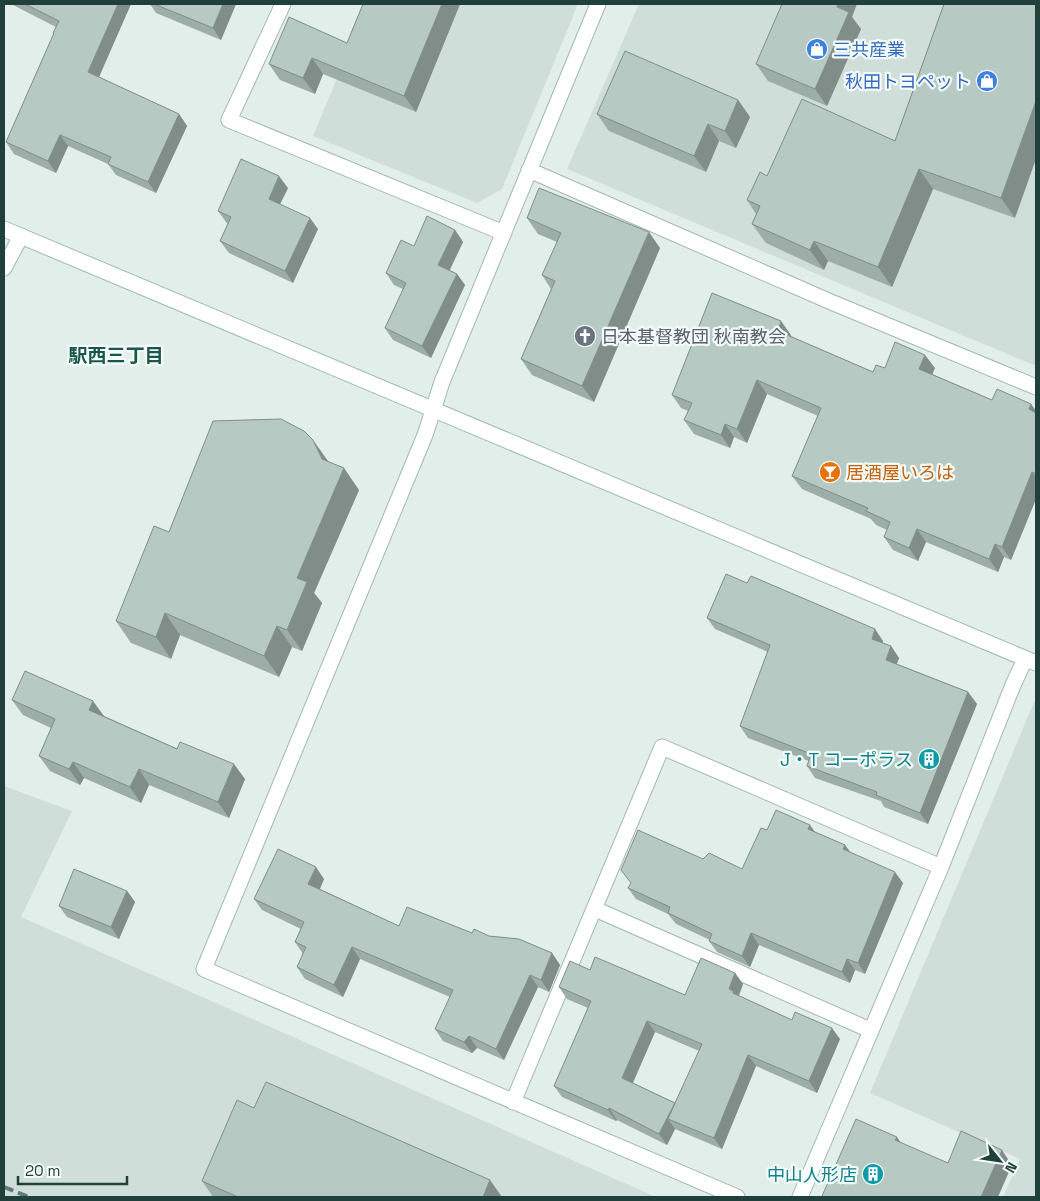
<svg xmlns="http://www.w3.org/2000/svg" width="1040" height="1201" font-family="'Space Grotesk','Noto Sans JP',sans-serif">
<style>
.built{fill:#d0ded9}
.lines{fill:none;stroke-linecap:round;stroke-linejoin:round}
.street-casing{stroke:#a4b7b2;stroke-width:17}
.secondary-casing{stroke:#9fbbb3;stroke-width:17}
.street{stroke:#fff;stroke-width:15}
.secondary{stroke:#fff;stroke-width:15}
.rail{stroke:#5b7d76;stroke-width:4;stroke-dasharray:10 5;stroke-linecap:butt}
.wall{fill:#9dada8;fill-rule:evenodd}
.shaded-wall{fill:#808d88}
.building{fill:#b7c9c3;stroke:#808d88;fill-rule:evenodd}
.labels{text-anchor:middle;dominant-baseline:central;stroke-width:4.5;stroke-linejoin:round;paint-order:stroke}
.shop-label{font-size:18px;fill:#366cbe;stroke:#f3faf7;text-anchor:start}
.worship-label{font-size:18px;fill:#5b616d;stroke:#f3faf7;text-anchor:start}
.food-label{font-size:18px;fill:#c56008;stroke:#f3faf7;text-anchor:start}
.culture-label{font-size:18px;fill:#0d838f;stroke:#f3faf7;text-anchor:end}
.neighbourhood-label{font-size:19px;font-weight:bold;fill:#19564b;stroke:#f3faf7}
</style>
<rect width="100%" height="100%" fill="#e2eeea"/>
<!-- built -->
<path class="built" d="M368,4H578L502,189L477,203L313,136Z
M639,4H1036V366L567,169Z
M1034,702H1036V1197H1003L1020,1159L870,1093Z
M4,786L72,811L21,917L656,1197H4Z"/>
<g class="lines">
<!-- street casing -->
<g class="street-casing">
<path id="street" d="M283,4L229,120L504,233
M598,4L442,382L425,435L204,969L737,1197
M529,170L831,302L1036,387
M4,268L21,236
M595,909L870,1030
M513,1102L662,747L941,867
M800,1197L941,867L1013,685L1025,659"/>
</g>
<!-- secondary casing -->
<g class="secondary-casing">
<path id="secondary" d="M4,229L1036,663"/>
</g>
<!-- street -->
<use href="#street" class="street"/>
<!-- secondary -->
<use href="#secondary" class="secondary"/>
<!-- rail -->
<path class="rail" d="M4,1187L29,1197"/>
</g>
<!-- wall -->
<path class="wall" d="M11,4H131L98,77L179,114L187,126L156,193L116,175L108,164L68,146L56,173L14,154L6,142L54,34L53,33L56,27Z
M150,4H236L221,40L156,13Z
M363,4H460L416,112L323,74L315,94L280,80L269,64L347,43Z
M944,4L1015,218L933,189L892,287L828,261L824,270L766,243L752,224L756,214L747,200L767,176L895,141Z
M852,17L861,29L827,106L768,81L756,64Z
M738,100L750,117L736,148L719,141L706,172L609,131L597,114Z
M288,188L280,204L318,229L293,283L229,253L220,241L228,224L226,222L218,211Z
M527,218L660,248L594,402L532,375L521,359L551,289L542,275L557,242L538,234Z
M455,230L463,242L450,270L457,274L465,285L431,358L393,340L385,328L403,289L394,285L386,273L414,246Z
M791,335L790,336L873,372L885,368H935L932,374L992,400L1031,404L1036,411V499L1011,560L1004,557L998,572L926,542L918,561L893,550L884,537L887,530L876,525L871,519L802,489L792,476L818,416L767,394L747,443L734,437L730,448L694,434L684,420L688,411L681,408L672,395Z
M328,462L359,490L314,593L322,603L302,651L292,647L279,677L180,635L171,659L131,643L116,621L169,532Z
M707,618L883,641V643L891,646L899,658L897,664L968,692L977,704L928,824L884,807L881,801L815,778L807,766L809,761L748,738L740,726L768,652L715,629Z
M12,700L104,716L245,779L229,818L149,785L141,803L84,778L80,785L50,771L39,756L51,728L23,715Z
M767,830L815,832L845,845L850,852L903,883L865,974L855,970L850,983L759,945L750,967L717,952L709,941L710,940L676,924L668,914L636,899L628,888L703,859L742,869Z
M324,879L320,889L399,926L472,933L489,936L552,953L560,965L549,992L538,987L504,1060L477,1048L472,1053L443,1041L435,1029L450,997L360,959L343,997L305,979L297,967L303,954L295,942L301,929L262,910L254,899Z
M127,891L135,902L119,939L67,917L59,906Z
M590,970L685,995L735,973L743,984L739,996L792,1020L840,1039L817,1093L756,1066L722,1149L675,1129L667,1145L617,1120L616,1121L562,1097L554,1086L588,1008L567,999L559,987ZM655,1032L699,1051L675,1103L633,1083Z
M254,1108L502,1197H213L202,1181Z"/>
<!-- shaded-wall -->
<path class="shaded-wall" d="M118,4H131L96,84L88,72Z
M223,4H236L221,40L213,28Z
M442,4H460L416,112L404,96Z
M838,4H857L852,17L861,29L827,106L815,89Z
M312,58L323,74L315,94L303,78Z
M738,100L750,117L736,148L725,131Z
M1036,101V159L1015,218L1001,198Z
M179,114L187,126L156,193L148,182Z
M708,124L719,141L706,172L694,156Z
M60,135L68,146L56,173L48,161Z
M919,169L933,189L892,287L878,267Z
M279,176L288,188L277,210L269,199Z
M310,218L318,229L293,283L285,271Z
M455,230L463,242L446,277L438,265Z
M649,232L660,248L594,402L582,386Z
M814,241L828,261L824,270L810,250Z
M457,274L465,285L431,358L422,346Z
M781,321L791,335L787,344L778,331Z
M925,355L935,368L929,382L919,369Z
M757,380L767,394L747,443L737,429Z
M1031,404L1036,411V420L1029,409Z
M725,424L734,437L730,448L721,435Z
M313,440L328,461L337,480L322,459Z
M344,468L359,490L314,593L322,603L302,651L287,630L297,578Z
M1032,472L1036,478V499L1011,560L1002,547Z
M917,529L926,542L918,561L909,548Z
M995,544L1004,557L998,572L989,559Z
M165,613L180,635L171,659L156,637Z
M277,626L292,647L279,677L264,656Z
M875,629L883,641L880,651L872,639Z
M891,646L899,658L894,671L886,660Z
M968,692L977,704L928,824L920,813Z
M93,701L104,716L100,726L89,710Z
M73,762L84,778L80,785L69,769Z
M234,764L245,779L229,818L218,802Z
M139,769L149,785L141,803L130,787Z
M810,825L818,836L808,829Z
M845,845L853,856L843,849Z
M316,867L324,879L317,895L308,884Z
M895,872L903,883L865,974L858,963Z
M127,891L135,902L119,939L111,927Z
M751,933L759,945L750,967L742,956Z
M352,947L360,959L343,997L334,985Z
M552,953L560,965L549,992L541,980Z
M847,959L855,970L850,983L842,972Z
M735,973L743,984L738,997L729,989Z
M530,975L538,987L504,1060L496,1049Z
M647,1021L655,1032L630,1089L622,1078Z
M832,1028L840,1039L817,1093L809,1081Z
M469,1036L477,1048L472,1053L464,1042Z
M748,1055L756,1066L722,1149L714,1138Z
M675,1103L668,1119L675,1129L667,1145L659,1134Z
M609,1108L617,1120L616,1121L608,1110Z
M897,1137L907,1152L895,1140Z
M1002,1150L1012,1165L998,1197H981Z
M490,1180L502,1197H483Z"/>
<!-- building -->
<path class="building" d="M25,4H118L88,72L179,114L148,182L108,164L111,157L60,135L48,161L6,142L54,33H53L59,21Z
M154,4H223L213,28Z
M363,4H442L404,96L312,58L303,78L269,64L289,17L347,43Z
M782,4H838L837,7L849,12L815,89L756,64Z
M944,4H1036V101L1001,198L919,169L878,267L814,241L810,250L752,224L760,206L747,200L760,172L767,176L802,99L895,141Z
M625,51L738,100L725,131L708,124L694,156L597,114Z
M241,159L279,176L269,199L310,218L285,271L220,241L231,217L218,211Z
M539,188L649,232L582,386L521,359L555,281L542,275L561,233L527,218Z
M427,216L455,230L438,265L457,274L422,346L385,328L406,283L386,273L401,240L414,246Z
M712,293L781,321L778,331L873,372L876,365L885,368L895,342L925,355L919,369L992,400L997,389L1031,404L1029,409L1036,413V474L1032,472L1002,547L995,544L989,559L917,529L909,548L884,537L890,522L866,511L868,508L792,476L821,408L757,380L737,429L725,424L721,435L684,420L692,403L672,395Z
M281,419L304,431L313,440L322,459L344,468L297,578L307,582L287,630L277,626L264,656L165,613L156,637L116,621L154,526L169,532L213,421Z
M726,574L747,583L751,576L875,629L872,639L891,646L886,660L968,692L920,813L876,795L877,792L807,766L811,754L740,726L770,645L707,618Z
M25,671L93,701L89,710L177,749L180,742L234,764L218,802L139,769L130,787L73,762L69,769L39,756L55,719L12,700Z
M776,810L810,825L808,829L845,845L843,849L895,872L858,963L847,959L842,972L751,933L742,956L709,941L712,934L668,913L670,907L628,888L631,883L621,870L638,830L703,859L709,853L742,869L761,828L767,830Z
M278,849L316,867L308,884L399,926L407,907L472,933L474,929L489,936L519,939L552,953L541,980L530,975L496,1049L469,1036L464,1042L435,1029L453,990L352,947L334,985L297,967L306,947L295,942L304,922L254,899Z
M74,869L127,891L111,927L59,906Z
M595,957L685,995L701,958L735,973L729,989L733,991V993L792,1020L795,1012L832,1028L809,1081L748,1055L714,1138L668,1119L675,1103L659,1134L609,1108L608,1110L554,1086L591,1001L559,987L570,961L590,970ZM647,1021L702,1044L675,1103L622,1078Z
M266,1082L490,1180L483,1197H238L202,1181L237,1100L254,1108Z
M856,1119L897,1137L895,1140L948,1163L961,1131L1002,1150L981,1197H825L822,1196Z"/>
<!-- icons -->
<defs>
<g id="shop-disc" transform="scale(1.125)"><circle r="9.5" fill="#3f7fe0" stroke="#f3faf7"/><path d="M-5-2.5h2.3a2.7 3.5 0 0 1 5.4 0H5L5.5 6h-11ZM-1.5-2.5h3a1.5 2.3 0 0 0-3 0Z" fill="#fff"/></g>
<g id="church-disc" transform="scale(1.125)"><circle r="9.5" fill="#6b7280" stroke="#f3faf7"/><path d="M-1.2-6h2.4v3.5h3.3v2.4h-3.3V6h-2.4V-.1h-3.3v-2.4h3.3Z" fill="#fff"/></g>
<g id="bar-disc" transform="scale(1.125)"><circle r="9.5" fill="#e8710a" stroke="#f3faf7"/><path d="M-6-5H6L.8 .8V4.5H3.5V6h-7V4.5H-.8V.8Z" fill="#fff"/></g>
<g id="building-disc" transform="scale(1.125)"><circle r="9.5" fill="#0f9aa8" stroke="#f3faf7"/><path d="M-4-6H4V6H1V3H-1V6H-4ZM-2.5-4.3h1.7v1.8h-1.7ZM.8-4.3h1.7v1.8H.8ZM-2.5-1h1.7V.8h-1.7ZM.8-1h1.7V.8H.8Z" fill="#fff"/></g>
</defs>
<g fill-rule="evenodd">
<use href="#shop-disc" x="817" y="49"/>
<use href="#shop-disc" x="987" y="81"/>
<use href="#church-disc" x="585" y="336"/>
<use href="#bar-disc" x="830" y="472"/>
<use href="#building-disc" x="929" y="759"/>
<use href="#building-disc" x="873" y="1174"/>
</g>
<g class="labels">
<!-- shop labels -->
<g class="shop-label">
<text x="833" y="49">三共産業</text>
<text x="971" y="81" text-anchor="end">秋田トヨペット</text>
</g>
<!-- worship labels -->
<g class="worship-label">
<text x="601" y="336">日本基督教団 秋南教会</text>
</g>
<!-- food labels -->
<g class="food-label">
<text x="846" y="472">居酒屋いろは</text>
</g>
<!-- culture labels -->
<g class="culture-label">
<text x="913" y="759">J・T コーポラス</text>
<text x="857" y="1174">中山人形店</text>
</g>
<!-- neighbourhood labels -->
<g class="neighbourhood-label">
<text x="116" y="355">駅西三丁目</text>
</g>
</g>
<!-- border -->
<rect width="1040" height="1201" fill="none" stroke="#20413b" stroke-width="10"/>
<!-- north arrow -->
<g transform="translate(1000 1161) rotate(120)" stroke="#f3faf7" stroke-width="4" paint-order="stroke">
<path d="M0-4L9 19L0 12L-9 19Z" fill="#20413b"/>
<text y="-8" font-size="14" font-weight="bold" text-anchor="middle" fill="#20413b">N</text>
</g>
<!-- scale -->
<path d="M18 1176v8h109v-8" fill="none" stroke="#20413b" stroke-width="2.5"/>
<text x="25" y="1176" font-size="15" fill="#20413b" stroke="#f3faf7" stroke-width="4" paint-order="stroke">20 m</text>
</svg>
